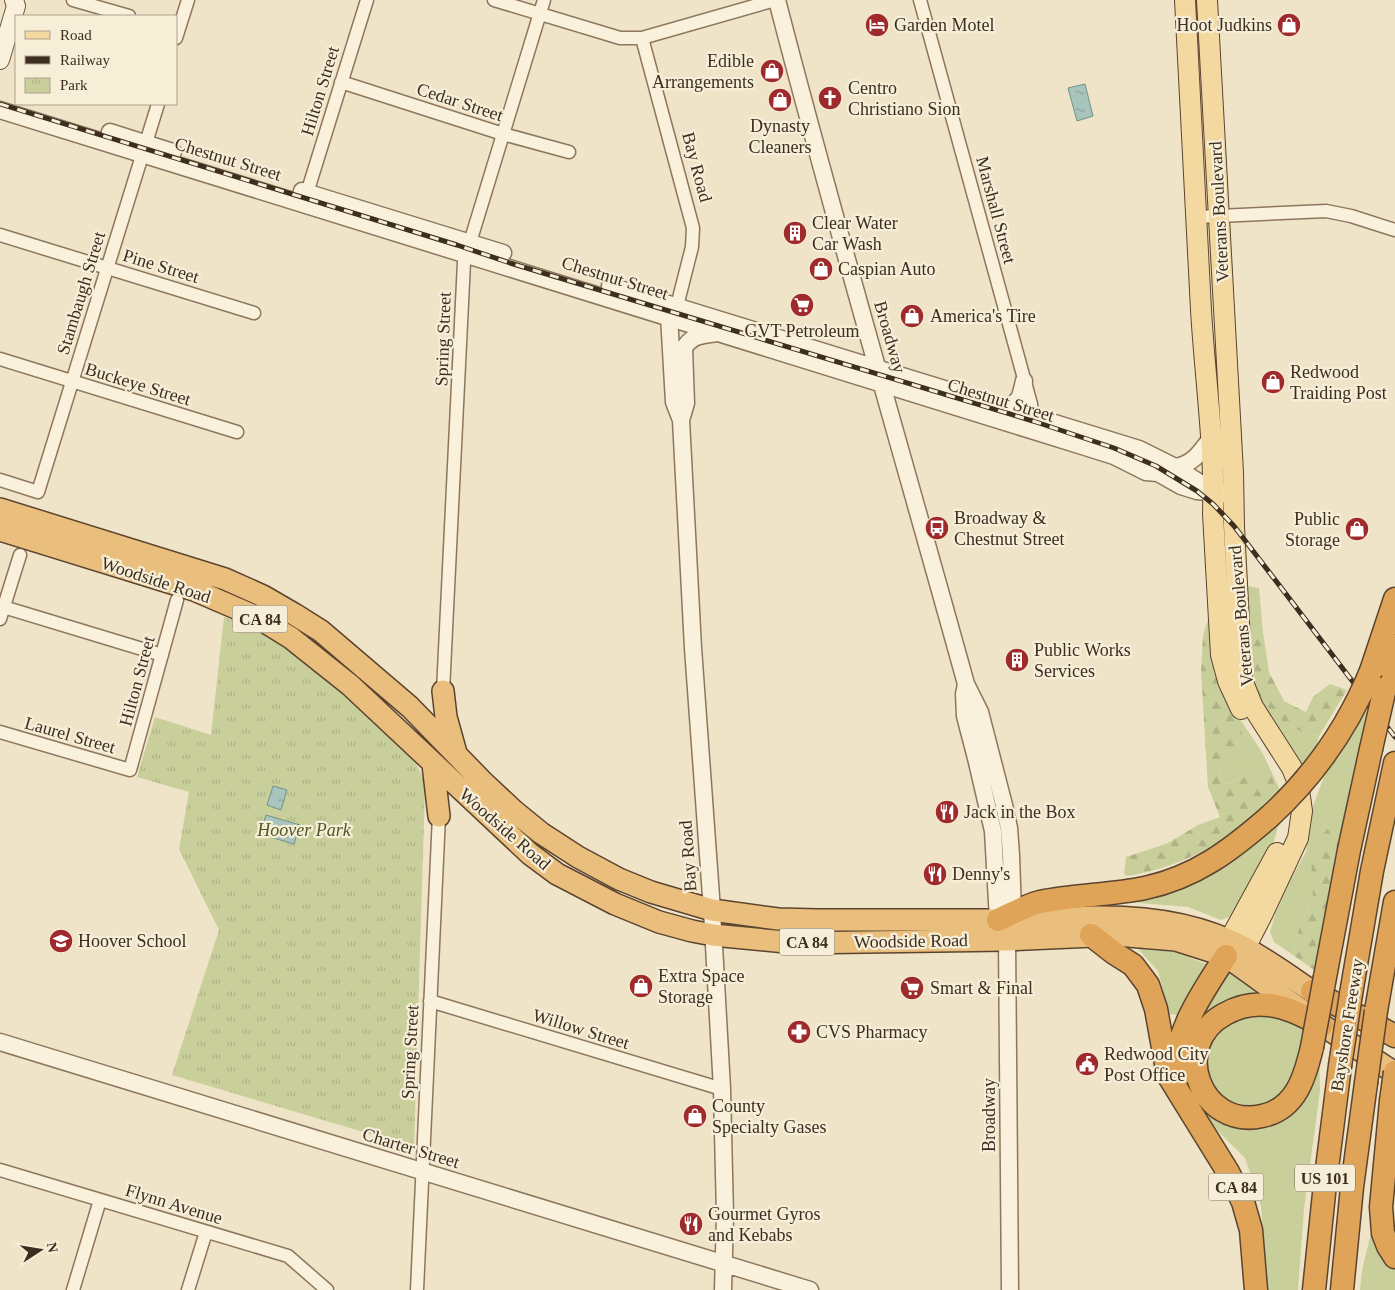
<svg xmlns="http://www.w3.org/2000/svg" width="1395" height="1290" font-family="Georgia,serif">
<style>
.green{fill:#c9cf9b}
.forest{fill:url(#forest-firs)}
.park{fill:url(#park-tufts)}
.water{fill:url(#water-ripples);stroke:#6f938a}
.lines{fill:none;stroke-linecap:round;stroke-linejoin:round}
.minor-casing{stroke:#8d765c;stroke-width:15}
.tertiary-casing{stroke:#8d765c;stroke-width:19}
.secondary-casing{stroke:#6f573f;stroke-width:20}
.primary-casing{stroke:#5b4430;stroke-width:22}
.trunk-casing{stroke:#5b4430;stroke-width:24}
.motorway-casing{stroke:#5b4430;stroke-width:25}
.minor{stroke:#faf1dc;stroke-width:12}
.tertiary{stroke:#faf1dc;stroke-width:16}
.secondary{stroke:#faf1dc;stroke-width:18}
.primary{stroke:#f3d9a0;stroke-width:20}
.trunk{stroke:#eabe7c;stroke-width:21}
.motorway{stroke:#e0a458;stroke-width:22}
.rail-casing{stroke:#3d2e20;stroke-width:5}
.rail{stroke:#f7eed8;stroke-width:3;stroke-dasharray:9;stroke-linecap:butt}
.motorway-bridge-casing{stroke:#5b4430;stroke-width:25;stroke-linecap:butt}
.motorway-bridge{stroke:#e0a458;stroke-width:22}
.labels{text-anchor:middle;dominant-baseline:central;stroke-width:4.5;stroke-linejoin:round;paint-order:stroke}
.shield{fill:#f7eed8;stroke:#756857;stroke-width:1}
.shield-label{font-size:16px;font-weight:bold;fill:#3d2e20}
.poi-label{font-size:18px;fill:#3d2e20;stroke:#f7eed8;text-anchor:start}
.street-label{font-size:18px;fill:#3d2e20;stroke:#f7eed8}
.park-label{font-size:18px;font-style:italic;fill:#4d5a26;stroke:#f7eed8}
</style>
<defs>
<pattern id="forest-firs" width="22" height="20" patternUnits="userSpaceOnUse" patternTransform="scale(1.25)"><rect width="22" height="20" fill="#c9cf9b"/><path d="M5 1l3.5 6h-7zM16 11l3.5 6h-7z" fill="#aeb285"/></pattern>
<pattern id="park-tufts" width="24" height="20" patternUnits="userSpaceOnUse" patternTransform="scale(1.25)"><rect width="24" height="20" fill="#c9cf9b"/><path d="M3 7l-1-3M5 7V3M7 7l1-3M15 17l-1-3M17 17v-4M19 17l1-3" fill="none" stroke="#aeb285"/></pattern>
<pattern id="water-ripples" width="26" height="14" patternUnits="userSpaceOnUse" patternTransform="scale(1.25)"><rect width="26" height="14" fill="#a9c4bc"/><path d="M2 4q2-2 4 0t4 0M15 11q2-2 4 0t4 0" fill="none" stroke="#8ba098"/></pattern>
</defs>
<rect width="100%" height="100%" fill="#f0e4c8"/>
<!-- green -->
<path class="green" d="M1247,586L1259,588L1263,632L1250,645Z
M1255,693L1302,732L1319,736L1315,751L1303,769L1286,739Z
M1227,700L1262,752L1281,792L1260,811L1252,772L1241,779L1225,784L1219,772L1224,762Z
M1365,709L1370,716L1343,838L1312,854L1313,899L1300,924L1293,955L1274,942L1270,932L1276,912L1292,877L1306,852L1313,806L1328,766Z
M1282,812L1274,841L1232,916L1221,920L1188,907L1115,901Z
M1138,949L1175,952L1206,964L1181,1015L1169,1014L1158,971Z
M1228,969L1266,992L1220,1004L1203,1017L1190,1076L1259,1122L1319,1053L1320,1091L1304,1209L1298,1290H1267L1261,1206L1245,1158L1218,1131L1189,1091L1183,1071L1185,1045Z
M1258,1008L1305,1024L1297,1069L1285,1092L1263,1105H1245L1229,1101L1215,1090L1206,1074L1209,1034Z
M1373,1225L1395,1268V1290H1360L1362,1270Z"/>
<!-- forest -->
<path class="forest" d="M1212,606L1227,700L1244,737L1247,751L1224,762L1219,772L1226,784L1241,779L1252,772L1272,775L1275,790C1270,797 1265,806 1259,812C1224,845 1174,869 1127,876L1124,874L1126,857L1168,843L1198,825L1220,817L1208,787L1201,671L1203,636Z
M1263,632L1269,672L1284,701L1306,712L1313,697L1330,684L1347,690L1319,736L1302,732L1281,720L1255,693L1251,680L1250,645Z
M1327,829L1343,838L1317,972L1293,955L1300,924L1313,899L1311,854Z"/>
<!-- park -->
<path class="park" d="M224,617L260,630L328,678L415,762L422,775L425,789L414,1147L172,1075L219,930L179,849L189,792L137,777L155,717L211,735Z"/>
<!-- water -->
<path class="water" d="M1085,84L1093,116L1077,121L1068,88Z
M273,786L287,790L281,810L267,805Z
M266,815L300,825L294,844L260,834Z"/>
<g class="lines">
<!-- minor casing -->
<g class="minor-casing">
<path id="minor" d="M73,0L129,16
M494,0L620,38H642L775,0
M920,0L1031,404L1033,423
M176,38L188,0
M642,38L693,228L692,247L677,306
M341,82L503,134L569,152
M307,193L367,0
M1197,217L1326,211L1351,216L1395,230
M0,235L254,313
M0,359L237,432
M0,480L38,492L158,104
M0,606L162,655
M0,619L20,555
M443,691L464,262L544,0
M0,732L130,770L177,600
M430,1001L722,1089
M0,1170L288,1256L327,1290
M73,1290L100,1200
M188,1290L206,1232
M417,1290L439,816"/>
</g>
<!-- tertiary casing -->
<g class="tertiary-casing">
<path id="tertiary" d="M777,0C836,229 903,456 966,684L980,712L1004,805L1009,828L1011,855L1013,913V922L1007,940L1010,1290
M0,110L1079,445L1114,456L1146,472L1158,473L1181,486L1197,491L1225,494
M110,132L173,152
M302,191L503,253
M610,286L1139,449L1175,467L1208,488
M669,316L674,402L681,420
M717,333C702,336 693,334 684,348L686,403L681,420L693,648L712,910L722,1089L725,1216L723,1290
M1005,407H1011L1020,397L1024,381
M1175,467C1193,464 1200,453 1211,438
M966,684L964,694L965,716L976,758L993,831L998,920L1001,928
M0,1042L810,1290"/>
</g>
<!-- secondary casing -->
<g class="secondary-casing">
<path id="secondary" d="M0,60L16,6L14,0"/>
</g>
<!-- primary casing -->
<g class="primary-casing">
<path id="primary" d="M1185,0C1191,103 1195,207 1201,310C1205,378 1215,446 1213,514L1221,655L1228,681L1241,709
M1207,0L1233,472L1234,526L1242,680L1253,707L1292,768L1298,783L1302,811L1298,838L1262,915L1245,948L1230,954
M1226,956L1229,941L1277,853"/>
</g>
<!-- trunk casing -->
<g class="trunk-casing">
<path id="trunk" d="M0,509L225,579L263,596L294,614L321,631L410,707L484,783L514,811L541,833L578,857L619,879L651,892L712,910L778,919L818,920H998C1029,923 1061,918 1093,917C1145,916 1199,923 1245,948C1273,963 1299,983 1325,1000
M0,530L194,590L257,617L291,638L350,685L530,854L557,874L615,904L659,922L692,931L713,935L796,943L1007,940L1116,935L1176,940L1226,956L1322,1025L1395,1073
M443,691L446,717L456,753
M433,764L439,816"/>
</g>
<!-- motorway casing -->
<g class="motorway-casing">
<path id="motorway" d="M1371,671L1395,599
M1385,688L1395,646
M998,920C1011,914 1025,906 1040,902C1074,895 1111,895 1145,888C1196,877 1231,850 1269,817
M1091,935L1114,953L1133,965L1148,985L1156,1009L1168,1075L1228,1172L1243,1202L1251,1230L1256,1290
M1325,977L1349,850L1371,749
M1312,991L1395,1036
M1351,994L1372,871L1395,763
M1376,1011L1395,902
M1312,1047C1305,1077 1296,1109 1262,1116C1200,1130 1169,1044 1225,1014C1239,1006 1253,1003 1269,1005C1288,1007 1305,1017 1322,1025
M1177,1078C1171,1036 1204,990 1226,956
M1391,1101L1381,1207L1383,1233L1388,1246L1395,1257
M1314,1290L1325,1184L1340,1066
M1342,1290L1352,1187L1366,1083"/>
</g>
<!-- minor -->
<use href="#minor" class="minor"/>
<!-- tertiary -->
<use href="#tertiary" class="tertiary"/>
<!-- secondary -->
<use href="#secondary" class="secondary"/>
<!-- primary -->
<use href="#primary" class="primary"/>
<!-- trunk -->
<use href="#trunk" class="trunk"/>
<!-- motorway -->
<use href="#motorway" class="motorway"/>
<!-- rail casing -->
<g class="rail-casing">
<path id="rail" d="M0,104L457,245L510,263L1033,421L1114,448L1156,466L1197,491L1213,504L1234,526L1395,737"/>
</g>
<!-- rail -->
<use href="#rail" class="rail"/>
<!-- motorway-bridge casing -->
<g class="motorway-bridge-casing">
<path id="motorway-bridge" d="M1371,749L1385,688
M1269,817C1314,776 1348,727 1371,671
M1312,1047L1325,977
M1340,1066L1351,994
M1366,1083L1376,1011
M1391,1101L1395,1072"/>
</g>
<!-- motorway-bridge -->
<use href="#motorway-bridge" class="motorway-bridge"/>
</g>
<!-- icons -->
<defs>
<g id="hotel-disc" transform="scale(1.25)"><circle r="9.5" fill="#9e2a2b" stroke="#f7eed8"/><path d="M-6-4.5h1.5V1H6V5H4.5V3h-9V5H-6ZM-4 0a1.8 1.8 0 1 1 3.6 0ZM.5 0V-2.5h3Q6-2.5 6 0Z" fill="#fff"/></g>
<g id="shop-disc" transform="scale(1.25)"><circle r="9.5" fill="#9e2a2b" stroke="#f7eed8"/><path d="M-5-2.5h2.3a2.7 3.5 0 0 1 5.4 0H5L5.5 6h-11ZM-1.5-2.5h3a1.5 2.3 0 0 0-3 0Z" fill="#fff"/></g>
<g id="church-disc" transform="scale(1.25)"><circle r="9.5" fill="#9e2a2b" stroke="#f7eed8"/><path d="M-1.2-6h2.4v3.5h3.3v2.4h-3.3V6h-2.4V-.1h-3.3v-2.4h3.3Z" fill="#fff"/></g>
<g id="building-disc" transform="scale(1.25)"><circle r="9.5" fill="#9e2a2b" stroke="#f7eed8"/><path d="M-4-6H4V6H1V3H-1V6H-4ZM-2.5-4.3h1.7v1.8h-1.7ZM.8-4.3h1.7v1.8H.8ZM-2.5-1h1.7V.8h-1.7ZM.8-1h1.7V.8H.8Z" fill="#fff"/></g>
<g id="supermarket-disc" transform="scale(1.25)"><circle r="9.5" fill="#9e2a2b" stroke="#f7eed8"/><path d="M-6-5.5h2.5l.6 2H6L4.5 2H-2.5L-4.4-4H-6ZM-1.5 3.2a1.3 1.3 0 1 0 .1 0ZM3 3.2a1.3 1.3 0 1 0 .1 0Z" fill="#fff"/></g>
<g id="bus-disc" transform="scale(1.25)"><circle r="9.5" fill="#9e2a2b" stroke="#f7eed8"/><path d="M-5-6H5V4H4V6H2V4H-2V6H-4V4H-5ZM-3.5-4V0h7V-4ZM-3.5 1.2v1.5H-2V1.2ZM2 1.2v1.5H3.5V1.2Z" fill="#fff"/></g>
<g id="restaurant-disc" transform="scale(1.25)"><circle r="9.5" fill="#9e2a2b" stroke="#f7eed8"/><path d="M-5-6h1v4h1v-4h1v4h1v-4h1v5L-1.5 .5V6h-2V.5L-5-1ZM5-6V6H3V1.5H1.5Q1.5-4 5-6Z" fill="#fff"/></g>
<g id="school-disc" transform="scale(1.25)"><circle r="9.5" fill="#9e2a2b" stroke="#f7eed8"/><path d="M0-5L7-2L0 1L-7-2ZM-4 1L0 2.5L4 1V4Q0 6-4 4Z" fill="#fff"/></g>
<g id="pharmacy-disc" transform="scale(1.25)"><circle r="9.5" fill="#9e2a2b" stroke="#f7eed8"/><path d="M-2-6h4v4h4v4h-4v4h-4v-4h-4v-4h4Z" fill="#fff"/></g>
<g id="civic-disc" transform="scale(1.25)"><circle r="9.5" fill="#9e2a2b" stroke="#f7eed8"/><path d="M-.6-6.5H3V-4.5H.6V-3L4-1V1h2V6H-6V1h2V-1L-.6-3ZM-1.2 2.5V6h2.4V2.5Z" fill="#fff"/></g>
</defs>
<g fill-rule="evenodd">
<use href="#hotel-disc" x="877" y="25"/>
<use href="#shop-disc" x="1289" y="25"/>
<use href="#shop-disc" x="772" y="71"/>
<use href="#church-disc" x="830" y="98"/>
<use href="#shop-disc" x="780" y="100"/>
<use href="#building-disc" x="795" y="233"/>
<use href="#shop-disc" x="821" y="269"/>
<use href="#supermarket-disc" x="802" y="305"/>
<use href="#shop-disc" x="912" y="316"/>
<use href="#shop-disc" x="1273" y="382"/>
<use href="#bus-disc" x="937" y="528"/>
<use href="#shop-disc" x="1357" y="529"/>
<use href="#building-disc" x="1017" y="660"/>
<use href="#restaurant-disc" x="947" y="812"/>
<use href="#restaurant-disc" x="935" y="874"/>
<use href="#school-disc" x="61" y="941"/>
<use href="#shop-disc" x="641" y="986"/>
<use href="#supermarket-disc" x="912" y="988"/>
<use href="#pharmacy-disc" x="799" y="1032"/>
<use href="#civic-disc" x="1087" y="1064"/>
<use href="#shop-disc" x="695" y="1116"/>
<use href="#restaurant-disc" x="691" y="1224"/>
</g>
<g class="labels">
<!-- shield labels -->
<g class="shield">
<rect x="232.5" y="605.5" width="55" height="27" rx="4"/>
<rect x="779.5" y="928.5" width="55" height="27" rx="4"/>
<rect x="1295" y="1164.5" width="60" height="27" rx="4"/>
<rect x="1208.5" y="1173.5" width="55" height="27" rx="4"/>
</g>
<g class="shield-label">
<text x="260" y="619">CA 84</text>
<text x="807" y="942">CA 84</text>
<text x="1325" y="1178">US 101</text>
<text x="1236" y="1187">CA 84</text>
</g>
<!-- poi labels -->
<g class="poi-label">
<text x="894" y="25">Garden Motel</text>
<text x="1272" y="25" text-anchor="end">Hoot Judkins</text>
<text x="754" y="61" text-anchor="end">Edible<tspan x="754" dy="21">Arrangements</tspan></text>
<text x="848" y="88">Centro<tspan x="848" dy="21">Christiano Sion</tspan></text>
<text x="780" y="126" text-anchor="middle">Dynasty<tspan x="780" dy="21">Cleaners</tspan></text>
<text x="812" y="223">Clear Water<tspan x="812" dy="21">Car Wash</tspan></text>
<text x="838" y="269">Caspian Auto</text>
<text x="930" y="316">America's Tire</text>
<text x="802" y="331" text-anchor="middle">GVT Petroleum</text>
<text x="1290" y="372">Redwood<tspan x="1290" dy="21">Traiding Post</tspan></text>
<text x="954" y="518">Broadway &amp;<tspan x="954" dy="21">Chestnut Street</tspan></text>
<text x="1340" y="519" text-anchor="end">Public<tspan x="1340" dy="21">Storage</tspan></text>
<text x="1034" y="650">Public Works<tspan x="1034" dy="21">Services</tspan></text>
<text x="964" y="812">Jack in the Box</text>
<text x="952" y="874">Denny's</text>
<text x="78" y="941">Hoover School</text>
<text x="658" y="976">Extra Space<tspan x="658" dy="21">Storage</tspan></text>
<text x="930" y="988">Smart &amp; Final</text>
<text x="816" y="1032">CVS Pharmacy</text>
<text x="1104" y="1054">Redwood City<tspan x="1104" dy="21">Post Office</tspan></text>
<text x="712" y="1106">County<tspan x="712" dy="21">Specialty Gases</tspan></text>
<text x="708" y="1214">Gourmet Gyros<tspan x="708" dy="21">and Kebabs</tspan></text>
</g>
<!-- street labels -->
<g class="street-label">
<text transform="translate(320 91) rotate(-73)">Hilton Street</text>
<text transform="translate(460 102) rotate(18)">Cedar Street</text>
<text transform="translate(228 159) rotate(17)">Chestnut Street</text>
<text transform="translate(697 167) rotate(75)">Bay Road</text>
<text transform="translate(996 210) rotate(75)">Marshall Street</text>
<text transform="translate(1219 212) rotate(-93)">Veterans Boulevard</text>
<text transform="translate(161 266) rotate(17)">Pine Street</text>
<text transform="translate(615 278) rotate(17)">Chestnut Street</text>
<text transform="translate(81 293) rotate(-73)">Stambaugh Street</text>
<text transform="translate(890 337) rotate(74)">Broadway</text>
<text transform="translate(443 339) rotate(-88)">Spring Street</text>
<text transform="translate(138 384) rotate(17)">Buckeye Street</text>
<text transform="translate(1001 400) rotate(17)">Chestnut Street</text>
<text transform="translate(156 580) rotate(18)">Woodside Road</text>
<text transform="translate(1241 616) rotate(-95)">Veterans Boulevard</text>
<text transform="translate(137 681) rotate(-75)">Hilton Street</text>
<text transform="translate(70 735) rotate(16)">Laurel Street</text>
<text transform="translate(505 829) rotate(41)">Woodside Road</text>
<text transform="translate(688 856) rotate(-94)">Bay Road</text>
<text transform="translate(911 941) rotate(-1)">Woodside Road</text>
<text transform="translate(1347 1025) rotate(-81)">Bayshore Freeway</text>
<text transform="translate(581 1029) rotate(17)">Willow Street</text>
<text transform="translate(410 1052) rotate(-87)">Spring Street</text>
<text transform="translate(989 1115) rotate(-90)">Broadway</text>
<text transform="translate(411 1148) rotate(17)">Charter Street</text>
<text transform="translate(174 1204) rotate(17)">Flynn Avenue</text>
</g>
<!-- park labels -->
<g class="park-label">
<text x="304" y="830">Hoover Park</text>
</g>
</g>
<!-- legend -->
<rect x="15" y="15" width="162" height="90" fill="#f7eed8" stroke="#ada18e"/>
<rect x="25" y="31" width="25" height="8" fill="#f3d9a0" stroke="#ada18e"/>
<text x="60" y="40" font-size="15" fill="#3d2e20">Road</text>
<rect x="25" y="56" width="25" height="8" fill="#3d2e20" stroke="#ada18e"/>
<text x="60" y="65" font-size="15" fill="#3d2e20">Railway</text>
<rect x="25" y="78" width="25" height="15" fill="url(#park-tufts)" stroke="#ada18e"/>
<text x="60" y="90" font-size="15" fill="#3d2e20">Park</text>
<!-- north arrow -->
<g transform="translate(40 1250) rotate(78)" stroke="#f7eed8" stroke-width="4" paint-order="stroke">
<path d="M0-4L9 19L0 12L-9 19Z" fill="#3d2e20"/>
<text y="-8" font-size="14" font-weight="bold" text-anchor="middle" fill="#3d2e20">N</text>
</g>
</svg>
